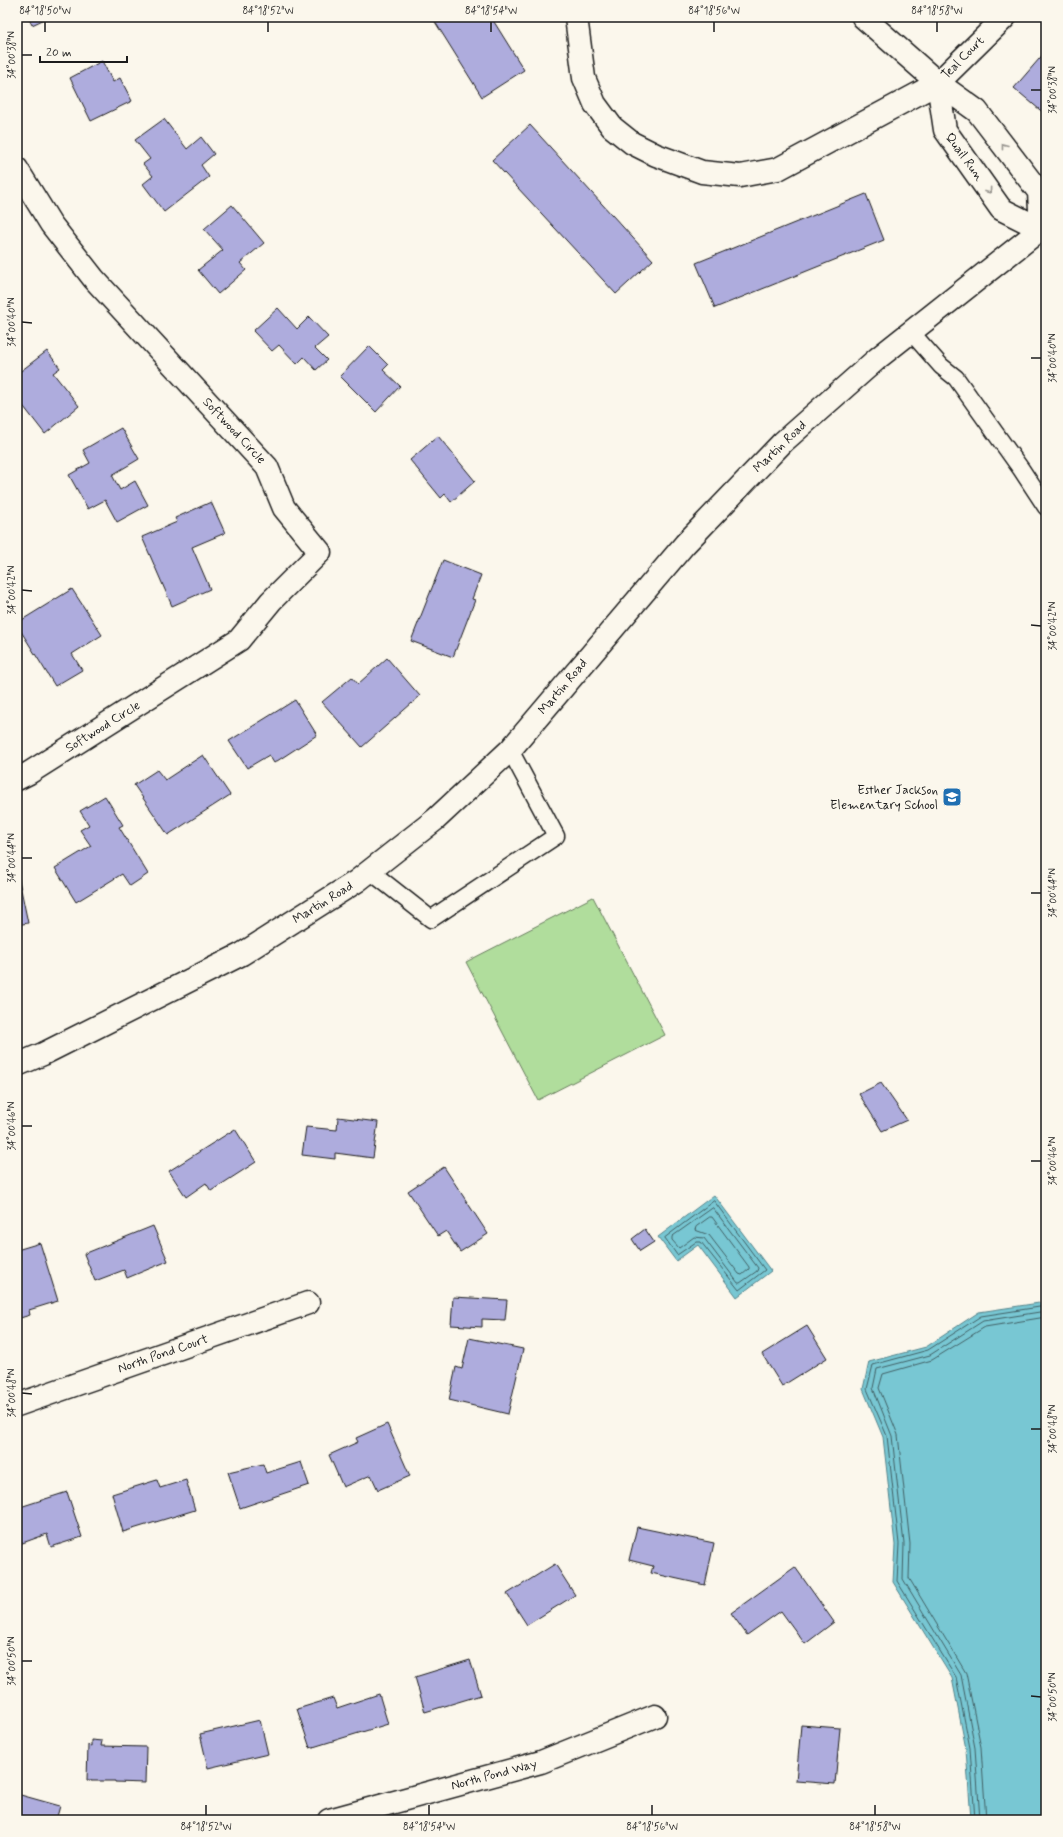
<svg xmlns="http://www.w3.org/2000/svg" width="1063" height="1837" font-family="Mynerve,sans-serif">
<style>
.green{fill:#b0dd9c;stroke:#667c5c}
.water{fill:#78c7d3;stroke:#53838a}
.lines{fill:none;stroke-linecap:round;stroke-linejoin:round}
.shore{stroke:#416065;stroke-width:1}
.building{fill:#aeacdd;stroke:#1c1c1c}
.service-casing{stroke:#1c1c1c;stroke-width:19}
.minor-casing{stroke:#1c1c1c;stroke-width:25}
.tertiary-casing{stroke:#1c1c1c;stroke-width:25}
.service{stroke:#fbf7ec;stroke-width:16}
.minor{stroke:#fbf7ec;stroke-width:22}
.tertiary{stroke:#fbf7ec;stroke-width:22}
.oneway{stroke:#97948e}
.ticks{fill:none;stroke:#1c1c1c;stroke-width:1.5}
.labels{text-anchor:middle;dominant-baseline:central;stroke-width:3;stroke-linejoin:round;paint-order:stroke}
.street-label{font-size:13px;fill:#1c1c1c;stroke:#fbf7ec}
.poi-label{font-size:13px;fill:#1c1c1c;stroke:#fbf7ec;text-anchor:end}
.neatline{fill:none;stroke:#1c1c1c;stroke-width:1.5}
.ticks-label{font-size:10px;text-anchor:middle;fill:#1c1c1c}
</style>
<rect width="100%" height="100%" fill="#fbf7ec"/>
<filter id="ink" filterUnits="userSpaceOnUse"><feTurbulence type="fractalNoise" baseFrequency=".025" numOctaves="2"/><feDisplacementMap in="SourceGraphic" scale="8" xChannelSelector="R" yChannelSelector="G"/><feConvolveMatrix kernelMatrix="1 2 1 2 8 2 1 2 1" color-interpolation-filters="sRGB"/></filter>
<g filter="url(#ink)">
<!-- green -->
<path class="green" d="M593,897L665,1035L538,1100L466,962Z"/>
<!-- water -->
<path class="water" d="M714,1195L771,1271L737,1297L698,1245L676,1261L658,1237Z
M1046,1302V1820H971L966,1749L952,1678L893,1582L895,1545L883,1437L863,1389L869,1362L926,1347L979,1312Z"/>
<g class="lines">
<!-- shore -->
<path class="shore" d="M714,1201L765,1270L739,1290L701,1242H696L677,1255L665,1238Z
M713,1208L758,1268L757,1271L740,1283H738L704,1238L694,1237L679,1248L672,1240V1237Z
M710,1217H712L749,1267V1269L742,1275L739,1274L709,1235L695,1230L696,1227Z
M975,1820L970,1748L956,1677L897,1581L899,1544L887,1436L867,1389L873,1365L928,1350L981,1316L1046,1306
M980,1820L975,1748L961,1675L903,1579L904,1544L892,1436L873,1388L877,1369L930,1355L983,1321L1046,1311
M986,1820L981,1747L966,1673L909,1578L910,1544L898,1435L879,1388L883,1374L932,1360L985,1327L1046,1317"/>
</g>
<!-- building -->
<path class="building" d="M28,17H49L32,25Z
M432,17H491L524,70L482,97Z
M1046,51V115L1014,88Z
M102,61L113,82L120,78L132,101L91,121L70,78Z
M164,119L187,149L201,137L214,154L201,165L209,177L164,212L143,184L153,176L143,164L150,159L135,140Z
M530,125L653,260L616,294L492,160Z
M866,194L884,240L715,308L696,263Z
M232,205L264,243L240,263L246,270L218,294L198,270L223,250L204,229Z
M278,308L297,329L309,317L328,337L315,348L327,360L316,370L304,357L297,364L279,345L272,351L253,331Z
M369,346L388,365L383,370L400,386L376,412L340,376Z
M47,351L60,368L53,373L79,406L45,434L17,398V374Z
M121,428L139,459L112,475L120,490L135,481L148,505L117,522L105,500L88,509L69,475L90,463L83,450Z
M438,436L475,481L451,502L445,494L441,498L410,460Z
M211,502L225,533L192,547L210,589L172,606L142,537L177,522L175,518Z
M443,560L481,575L472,599L475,600L453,657L411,641Z
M72,589L102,635L72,654L82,670L55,686L17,625V623Z
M387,658L420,696L362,747L322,702L352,677L358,684Z
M295,700L317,735L274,763L269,755L247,768L229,741Z
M203,755L230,795L168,835L134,785L157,770L165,780Z
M105,796L123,825L119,827L148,874L130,886L122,874L76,902L55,868L91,846L80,830L89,825L80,811Z
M18,875L28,923L17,925V876Z
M881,1083L907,1120L882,1131L859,1094Z
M338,1117L378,1122L373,1158L335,1153V1159L302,1155L306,1127L337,1130Z
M235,1129L256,1162L211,1191L206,1183L186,1197L169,1171Z
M444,1167L488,1234L460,1252L446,1231L438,1236L408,1191Z
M153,1226L168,1261L127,1278L124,1270L95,1281L84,1254Z
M645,1229L654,1242L640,1251L632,1239Z
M40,1243L58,1301L29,1310L30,1315L17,1319V1277L19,1276L17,1271V1250Z
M453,1297L507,1300L505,1320L482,1319V1327L451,1325Z
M807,1326L827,1358L782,1386L762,1354Z
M469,1338L523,1349L508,1414L449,1400L456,1367L462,1369Z
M387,1424L410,1476L378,1490L371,1475L343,1487L329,1455L358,1442L356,1438Z
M301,1462L309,1485L240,1508L228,1472L263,1464L266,1473Z
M157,1480L160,1488L186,1480L195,1510L123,1532L112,1494Z
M67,1492L82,1537L51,1547L47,1534L17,1545V1508Z
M637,1527L714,1543L705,1585L651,1573L653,1566L629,1560Z
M555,1564L575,1595L527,1625L507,1594Z
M795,1567L834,1622L805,1644L781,1611L747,1635L731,1613Z
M470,1660L481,1695L425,1712L415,1677Z
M379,1694L388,1724L310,1748L297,1709L333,1698L337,1708Z
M260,1720L268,1754L208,1768L200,1734Z
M801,1725L840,1728L835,1784L796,1781Z
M91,1740L102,1741L101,1746L146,1747L145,1783L115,1782V1781H91V1780H87L88,1745L91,1746Z
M17,1794L60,1806L56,1820H17Z"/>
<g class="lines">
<!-- service casing -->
<g class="service-casing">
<path id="service" d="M911,332L941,366L956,378L1021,469L1046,507
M370,871L431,919L556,836L510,750"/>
</g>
<!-- minor casing -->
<g class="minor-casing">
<path id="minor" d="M576,17L584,78L595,104L612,127L632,143L656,155L702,172L740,176L778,169L938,83L1005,17
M863,17L938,83L977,111L1039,192L1041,229L1001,209L945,130L938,83
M17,169L51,224L94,279L267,467L284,508L320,552L271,601L239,640L29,773L17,779
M17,1405L308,1303
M329,1820L541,1762L655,1716"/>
</g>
<!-- tertiary casing -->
<g class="tertiary-casing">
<path id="tertiary" d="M17,1065L43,1054L242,954L357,881L436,819L510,750L685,544L783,442L878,358L1046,225"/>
</g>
<!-- service -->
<use href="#service" class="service"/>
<!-- minor -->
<use href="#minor" class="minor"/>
<!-- tertiary -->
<use href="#tertiary" class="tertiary"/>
</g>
<!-- one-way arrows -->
<defs><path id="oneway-chevron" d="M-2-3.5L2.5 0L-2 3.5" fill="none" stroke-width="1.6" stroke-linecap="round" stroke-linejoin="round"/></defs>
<g class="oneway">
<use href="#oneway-chevron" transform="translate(1004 146) rotate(-128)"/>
<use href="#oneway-chevron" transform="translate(989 191) rotate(54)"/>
</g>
</g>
<!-- ticks -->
<path class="ticks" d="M45,32V22M268,32V22M491,32V22M714,32V22M937,32V22M22,55H32M1031,90H1041M22,322L32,323M1031,358H1041M22,590L32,591M1031,625L1041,626M22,858H32M1031,893H1041M22,1126H32M1031,1161H1041M22,1393L32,1394M1031,1429H1041M22,1661H32M1031,1696L1041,1697M206,1815V1805M429,1815V1805M652,1815V1805M875,1815V1805"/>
<!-- icons -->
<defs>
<g id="school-square" transform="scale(1)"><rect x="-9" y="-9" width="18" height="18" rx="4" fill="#1f6fb2" stroke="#fbf7ec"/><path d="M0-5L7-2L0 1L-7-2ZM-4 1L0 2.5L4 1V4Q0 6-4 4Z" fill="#fff"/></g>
</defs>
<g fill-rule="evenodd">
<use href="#school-square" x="952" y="797"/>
</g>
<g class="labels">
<!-- street labels -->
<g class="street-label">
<text transform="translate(963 58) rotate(-45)">Teal Court</text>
<text transform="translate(964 157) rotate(54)">Quail Run</text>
<text transform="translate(234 431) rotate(47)">Softwood Circle</text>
<text transform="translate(780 447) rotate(-44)">Martin Road</text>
<text transform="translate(563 687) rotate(-50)">Martin Road</text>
<text transform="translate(103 727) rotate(-32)">Softwood Circle</text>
<text transform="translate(323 903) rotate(-32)">Martin Road</text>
<text transform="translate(163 1354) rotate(-19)">North Pond Court</text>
<text transform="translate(494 1775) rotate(-15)">North Pond Way</text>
</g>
<!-- poi labels -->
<g class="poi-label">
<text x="938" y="790">Esther Jackson<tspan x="938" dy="15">Elementary School</tspan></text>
</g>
</g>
<!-- margin -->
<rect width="1063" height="1837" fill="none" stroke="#fbf7ec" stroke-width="44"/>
<!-- scale -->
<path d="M40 56v6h87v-6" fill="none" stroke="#1c1c1c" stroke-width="2"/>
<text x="46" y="56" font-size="12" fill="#1c1c1c" stroke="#fbf7ec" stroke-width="3" paint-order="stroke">20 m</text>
<rect x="22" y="22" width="1019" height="1793" class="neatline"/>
<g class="ticks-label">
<text x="45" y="14">84°18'50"W</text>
<text x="268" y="14">84°18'52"W</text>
<text x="491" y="14">84°18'54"W</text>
<text x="714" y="14">84°18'56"W</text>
<text x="937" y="14">84°18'58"W</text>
<text transform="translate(11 55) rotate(-90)" y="4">34°00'38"N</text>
<text transform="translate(1052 90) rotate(-90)" y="4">34°00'38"N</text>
<text transform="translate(11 322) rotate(-90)" y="4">34°00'40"N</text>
<text transform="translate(1052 358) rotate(-90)" y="4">34°00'40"N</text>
<text transform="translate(11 590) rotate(-90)" y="4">34°00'42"N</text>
<text transform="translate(1052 626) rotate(-90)" y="4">34°00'42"N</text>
<text transform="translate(11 858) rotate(-90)" y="4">34°00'44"N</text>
<text transform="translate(1052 893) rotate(-90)" y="4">34°00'44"N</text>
<text transform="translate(11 1126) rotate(-90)" y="4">34°00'46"N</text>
<text transform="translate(1052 1161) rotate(-90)" y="4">34°00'46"N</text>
<text transform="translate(11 1393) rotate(-90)" y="4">34°00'48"N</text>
<text transform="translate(1052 1429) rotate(-90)" y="4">34°00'48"N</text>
<text transform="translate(11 1661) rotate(-90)" y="4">34°00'50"N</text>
<text transform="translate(1052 1697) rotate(-90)" y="4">34°00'50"N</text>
<text x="206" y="1830">84°18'52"W</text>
<text x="429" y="1830">84°18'54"W</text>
<text x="652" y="1830">84°18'56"W</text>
<text x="875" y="1830">84°18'58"W</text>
</g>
</svg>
